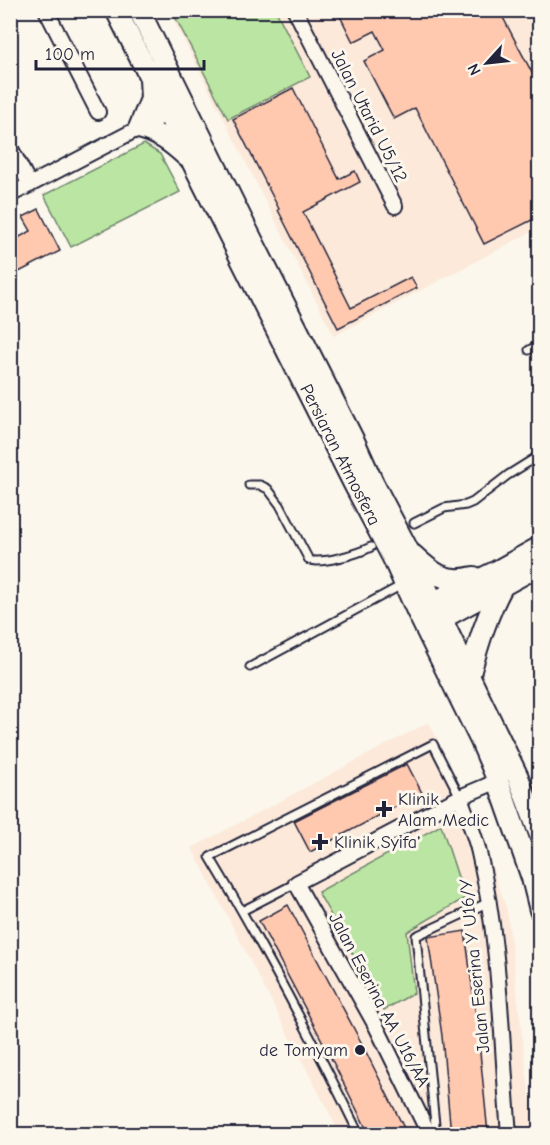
<svg xmlns="http://www.w3.org/2000/svg" width="550" height="1145" font-family="'Comic Neue',sans-serif">
<style>
.built{fill:#fce9da}
.green{fill:#bbe5a2;stroke:#6e846e;stroke-width:1.5}
.building{fill:#ffc9b0;stroke:#22223b;stroke-width:1.5}
.lines{fill:none;stroke-linecap:round;stroke-linejoin:round}
.lane-casing{stroke:#22223b;stroke-width:11}
.street-casing{stroke:#22223b;stroke-width:18}
.secondary-casing{stroke:#22223b;stroke-width:24}
.lane{stroke:#fbf7ec;stroke-width:7}
.street{stroke:#fbf7ec;stroke-width:14}
.secondary{stroke:#fbf7ec;stroke-width:20}
.poi-dot{fill:#22223b;stroke:#fbf7ec;stroke-width:2}
.labels{text-anchor:middle;dominant-baseline:central;stroke-width:6;stroke-linejoin:round;paint-order:stroke}
.street-label{font-size:18px;fill:#22223b;stroke:#fbf7ec}
.poi-label{font-size:18px;fill:#22223b;stroke:#fbf7ec;text-anchor:start}
</style>
<rect width="100%" height="100%" fill="#fbf7ec"/>
<filter id="ink" filterUnits="userSpaceOnUse"><feTurbulence type="fractalNoise" baseFrequency=".0167" numOctaves="2"/><feDisplacementMap in="SourceGraphic" scale="12" xChannelSelector="R" yChannelSelector="G"/><feConvolveMatrix kernelMatrix="1 2 1 2 8 2 1 2 1" color-interpolation-filters="sRGB"/></filter>
<g filter="url(#ink)">
<!-- built -->
<path class="built" d="M169,11H539V228L334,336Z
M429,722L475,819L507,910L531,1109L532,1134H340L192,848Z"/>
<!-- green -->
<path class="green" d="M172,11H276L310,77L228,119Z
M144,144L160,154L180,192L71,247L44,195Z
M441,825L465,898L407,932L414,993L384,1010L318,892Z"/>
<!-- building -->
<path class="building" d="M337,10H499L540,88V216L484,244L415,108L394,119L364,61L385,50L375,31L353,42Z
M293,88L339,179L355,171L360,182L303,212L351,308L411,277L417,288L338,328L278,210L279,209L233,119Z
M39,209L60,251L15,274L10,266V242L31,231L23,217Z
M407,764L422,793L310,852L294,821Z
M288,905L361,1042L407,1134H369L326,1048L259,921Z
M465,931L478,1032L488,1134H451L442,1036L428,937Z"/>
<g class="lines">
<!-- lane casing -->
<g class="lane-casing">
<path id="lane" d="M529,350L540,344
M249,485H260L268,489L280,505L309,560C323,564 357,554 371,547
M414,523L444,508L466,505L473,502L508,475L540,455
M250,667L402,585
M242,911L296,883
M359,1134C313,1040 264,947 210,857L433,744L460,797
M436,1134L416,936L489,902"/>
</g>
<!-- street casing -->
<g class="street-casing">
<path id="street" d="M46,10L98,112
M295,10L395,206
M10,147L30,185
M10,195L176,109
M460,797C466,815 475,834 479,853C501,945 501,1041 509,1134
M429,1134L376,1026L296,883L460,797L498,781"/>
</g>
<!-- secondary casing -->
<g class="secondary-casing">
<path id="secondary" d="M116,10L354,484L393,558L417,611L481,741L498,781L532,878L540,910
M139,10L244,224L355,443L373,483L407,548L441,618L518,777L540,835
M150,78L151,99L139,128C159,133 172,143 187,157
M413,555C433,574 446,584 474,577
M422,608L497,571L540,547
M430,625L540,565
M469,677C478,645 487,614 503,585"/>
</g>
<!-- lane -->
<use href="#lane" class="lane"/>
<!-- street -->
<use href="#street" class="street"/>
<!-- secondary -->
<use href="#secondary" class="secondary"/>
</g>
</g>
<!-- markers -->
<g class="poi-dot">
<path d="M381 800h6v6h6v6h-6v6h-6v-6h-6v-6h6z"/>
<path d="M317 833h6v6h6v6h-6v6h-6v-6h-6v-6h6z"/>
<circle cx="360" cy="1050" r="6"/>
</g>
<g class="labels">
<!-- street labels -->
<g class="street-label">
<text transform="translate(369 116) rotate(63)">Jalan Utarid U5/12</text>
<text transform="translate(340 455) rotate(63)">Persiaran Atmosfera</text>
<text transform="translate(475 966) rotate(-96)">Jalan Eserina Y U16/Y</text>
<text transform="translate(379 1000) rotate(62)">Jalan Eserina AA U16/AA</text>
</g>
<!-- poi labels -->
<g class="poi-label">
<text x="398" y="799">Klinik<tspan x="398" dy="21">Alam Medic</tspan></text>
<text x="334" y="842">Klinik Syifa'</text>
<text x="348" y="1050" text-anchor="end">de Tomyam</text>
</g>
</g>
<!-- margin -->
<rect width="550" height="1145" fill="none" stroke="#fbf7ec" stroke-width="36"/>
<rect x="18" y="18" width="514" height="1109" fill="none" stroke="#22223b" stroke-width="2" filter="url(#ink)"/>
<!-- north arrow -->
<g transform="translate(487 63) rotate(243)" stroke="#fbf7ec" stroke-width="4.5" paint-order="stroke">
<path d="M0-4.5L10 22L0 15L-10 22Z" fill="#22223b"/>
<text y="-9" font-size="16" font-weight="bold" text-anchor="middle" fill="#22223b">N</text>
</g>
<!-- scale -->
<path d="M36 60v9h168v-9" fill="none" stroke="#22223b" stroke-width="3"/>
<text x="45" y="60" font-size="18" fill="#22223b" stroke="#fbf7ec" stroke-width="4.5" paint-order="stroke">100 m</text>
</svg>
